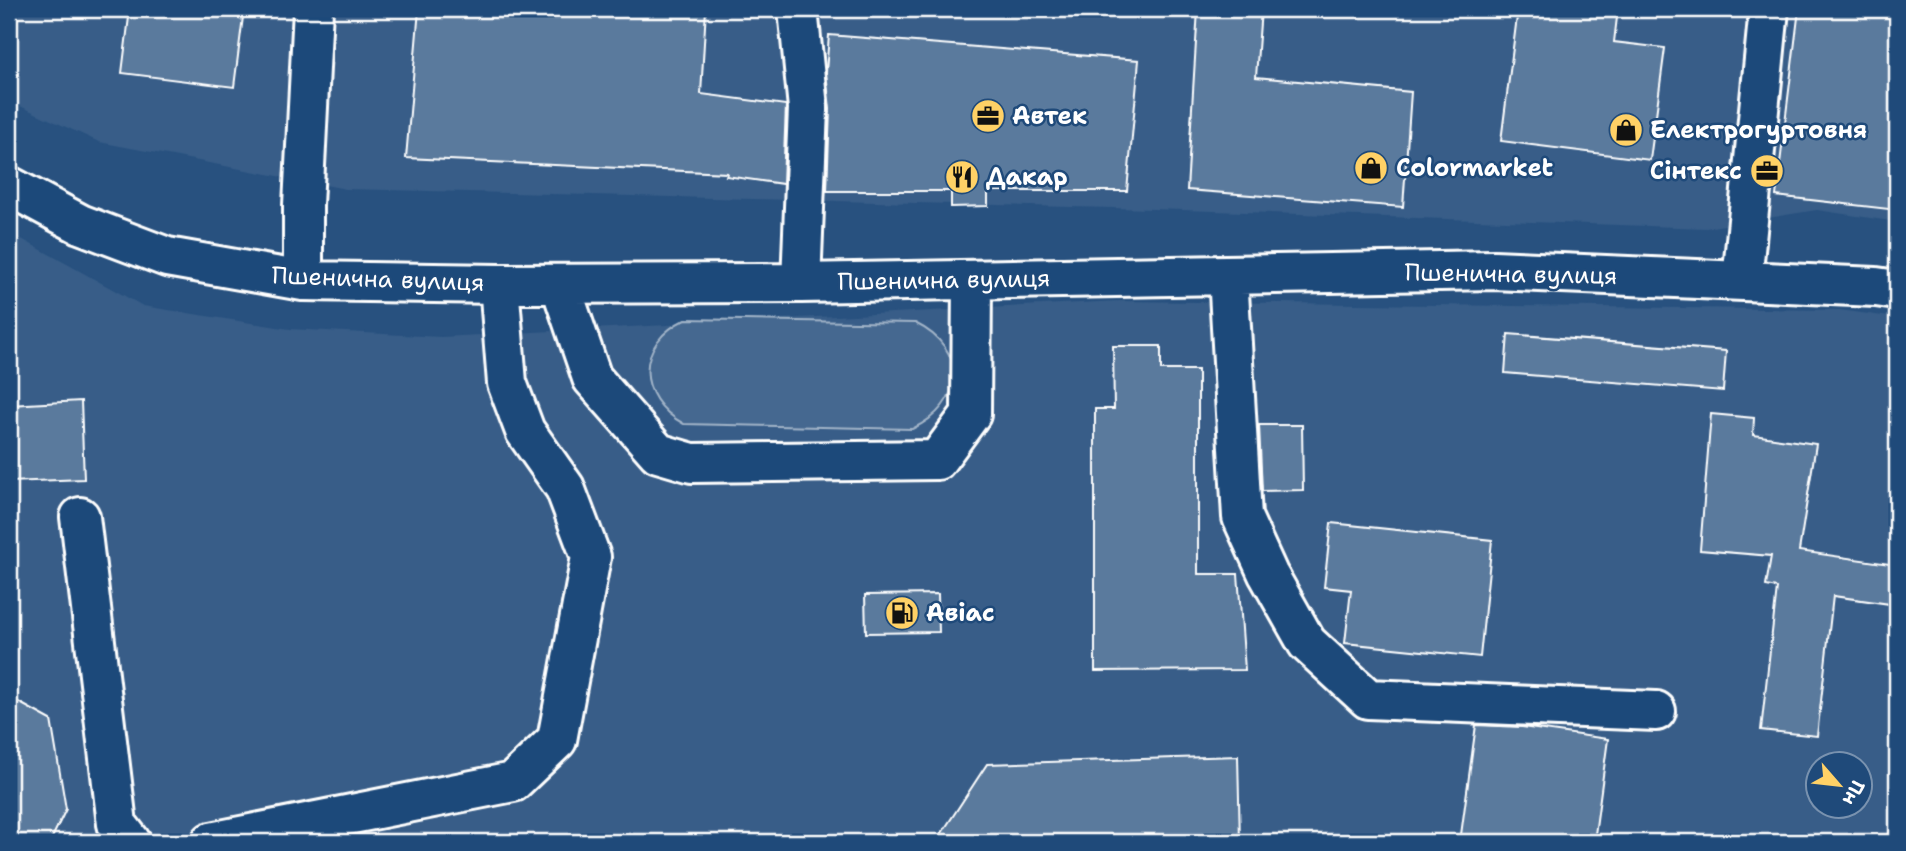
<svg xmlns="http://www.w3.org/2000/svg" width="1906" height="851" font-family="'Shantell Sans',sans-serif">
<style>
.built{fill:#375d88;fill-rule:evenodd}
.green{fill:#446890;stroke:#a2b4c8;stroke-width:2}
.building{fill:#5a7a9d;stroke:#fff;stroke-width:2}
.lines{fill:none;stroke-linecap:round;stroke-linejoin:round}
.minor-casing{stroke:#fff;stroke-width:44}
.minor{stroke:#1f4a7a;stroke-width:38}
.labels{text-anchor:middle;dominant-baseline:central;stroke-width:5;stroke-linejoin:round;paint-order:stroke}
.poi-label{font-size:24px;font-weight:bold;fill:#fff;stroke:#1f4a7a;text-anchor:start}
.street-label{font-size:24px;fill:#fff;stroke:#1f4a7a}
</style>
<rect width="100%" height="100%" fill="#28517f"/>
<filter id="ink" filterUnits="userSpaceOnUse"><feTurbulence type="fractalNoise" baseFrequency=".0143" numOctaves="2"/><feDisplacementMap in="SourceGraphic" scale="14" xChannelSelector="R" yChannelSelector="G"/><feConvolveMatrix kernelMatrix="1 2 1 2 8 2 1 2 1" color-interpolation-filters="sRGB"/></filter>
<g filter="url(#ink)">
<!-- built -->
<path class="built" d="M9,9H1897V222L1817,210L1706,228L1153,209L346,189L99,142L9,101Z
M9,232L143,306L290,329L441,337L1118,301L1840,310L1897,318V842H9ZM1818,764H1860V806H1818Z"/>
<!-- green -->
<path class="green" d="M686,319L915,323C969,349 965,405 912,429L684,424C635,397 635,343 686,319Z"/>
<!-- building -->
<path class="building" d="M130,9H244L234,87L122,73Z
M419,9H706L701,94L786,105L783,184L726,176L727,173L406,158Z
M1198,9H1261L1256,77L1411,92L1403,207L1187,190Z
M1518,9H1618L1614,42L1665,48L1650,160L1501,141Z
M1799,9H1897V210L1776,196Z
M829,35L1139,60L1127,191H988V206L951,207V191H827L830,109L826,72Z
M1508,334L1726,351L1723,391L1505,373Z
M1113,346H1161V370H1198V574H1238L1245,670L1095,671V409H1114Z
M81,401L84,479L9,482V405Z
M1711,414L1754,418L1753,435L1816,444L1799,551L1897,565V605L1833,596L1817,736L1761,730L1777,588L1766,586L1771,556L1700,550Z
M1259,425H1302L1303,490L1262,491Z
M1331,523L1492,540L1480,657L1345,643L1351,590L1324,587Z
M938,594L939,632L866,633L865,595Z
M9,697L51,720L66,809L50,842H9Z
M1476,725L1522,727L1608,739L1594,842H1460Z
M1238,756L1240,842H936L987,764Z"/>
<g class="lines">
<!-- minor casing -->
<g class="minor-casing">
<path id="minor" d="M798,9L808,108L801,283
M9,186L80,224L167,257L303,281L499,284L801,283L1494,270L1876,287L1897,290
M1228,275L1242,517L1268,574L1307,643L1368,699L1656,711
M303,281V205L313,9
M1742,281L1769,9
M560,284L592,378L658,453L692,463L937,460L971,414L972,280
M80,517L117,824L131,842
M211,842L513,782L557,740L591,557L565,488L525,431L507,383L499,284"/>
</g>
<!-- minor -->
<use href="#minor" class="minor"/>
</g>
</g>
<!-- icons -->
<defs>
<g id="office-disc" transform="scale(1.75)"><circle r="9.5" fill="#ffd166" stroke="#1f4a7a"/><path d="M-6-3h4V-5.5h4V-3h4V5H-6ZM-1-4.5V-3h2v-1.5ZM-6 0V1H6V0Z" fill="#111"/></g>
<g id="shop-disc" transform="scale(1.75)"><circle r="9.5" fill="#ffd166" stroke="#1f4a7a"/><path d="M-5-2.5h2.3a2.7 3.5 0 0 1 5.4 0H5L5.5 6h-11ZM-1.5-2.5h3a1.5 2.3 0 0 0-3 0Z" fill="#111"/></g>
<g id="restaurant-disc" transform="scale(1.75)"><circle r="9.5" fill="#ffd166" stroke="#1f4a7a"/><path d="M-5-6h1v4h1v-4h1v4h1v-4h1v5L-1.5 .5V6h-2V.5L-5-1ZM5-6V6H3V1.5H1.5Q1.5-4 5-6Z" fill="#111"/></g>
<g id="fuel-disc" transform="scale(1.75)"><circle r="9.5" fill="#ffd166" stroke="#1f4a7a"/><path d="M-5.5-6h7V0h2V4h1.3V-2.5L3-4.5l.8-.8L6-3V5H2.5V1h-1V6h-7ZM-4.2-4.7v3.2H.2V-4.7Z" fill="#111"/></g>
</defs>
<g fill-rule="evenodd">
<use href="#office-disc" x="988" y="116"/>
<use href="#shop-disc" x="1626" y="130"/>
<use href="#shop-disc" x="1371" y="168"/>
<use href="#office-disc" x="1767" y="171"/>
<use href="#restaurant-disc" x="962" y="177"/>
<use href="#fuel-disc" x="902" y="613"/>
</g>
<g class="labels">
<!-- poi labels -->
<g class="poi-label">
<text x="1012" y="116">Автек</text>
<text x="1650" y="130">Електрогуртовня</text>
<text x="1396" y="168">Colormarket</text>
<text x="1742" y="171" text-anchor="end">Сінтекс</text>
<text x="986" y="177">Дакар</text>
<text x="926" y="613">Авіас</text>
</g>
<!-- street labels -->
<g class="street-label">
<text transform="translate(1511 274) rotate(1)">Пшенична вулиця</text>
<text transform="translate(378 279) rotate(2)">Пшенична вулиця</text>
<text transform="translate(944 280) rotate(-1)">Пшенична вулиця</text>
</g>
</g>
<!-- margin -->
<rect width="1906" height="851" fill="none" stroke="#1f4a7a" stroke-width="35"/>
<rect x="18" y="18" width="1871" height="816" fill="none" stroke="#fff" stroke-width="2.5" filter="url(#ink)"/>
<!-- north arrow -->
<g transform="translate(1839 785) rotate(118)"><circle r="33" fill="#1f4a7a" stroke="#7992af" stroke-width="2"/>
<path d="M0-5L12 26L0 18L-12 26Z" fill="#ffd166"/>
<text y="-10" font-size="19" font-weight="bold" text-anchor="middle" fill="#ffffff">Пн</text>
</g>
</svg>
